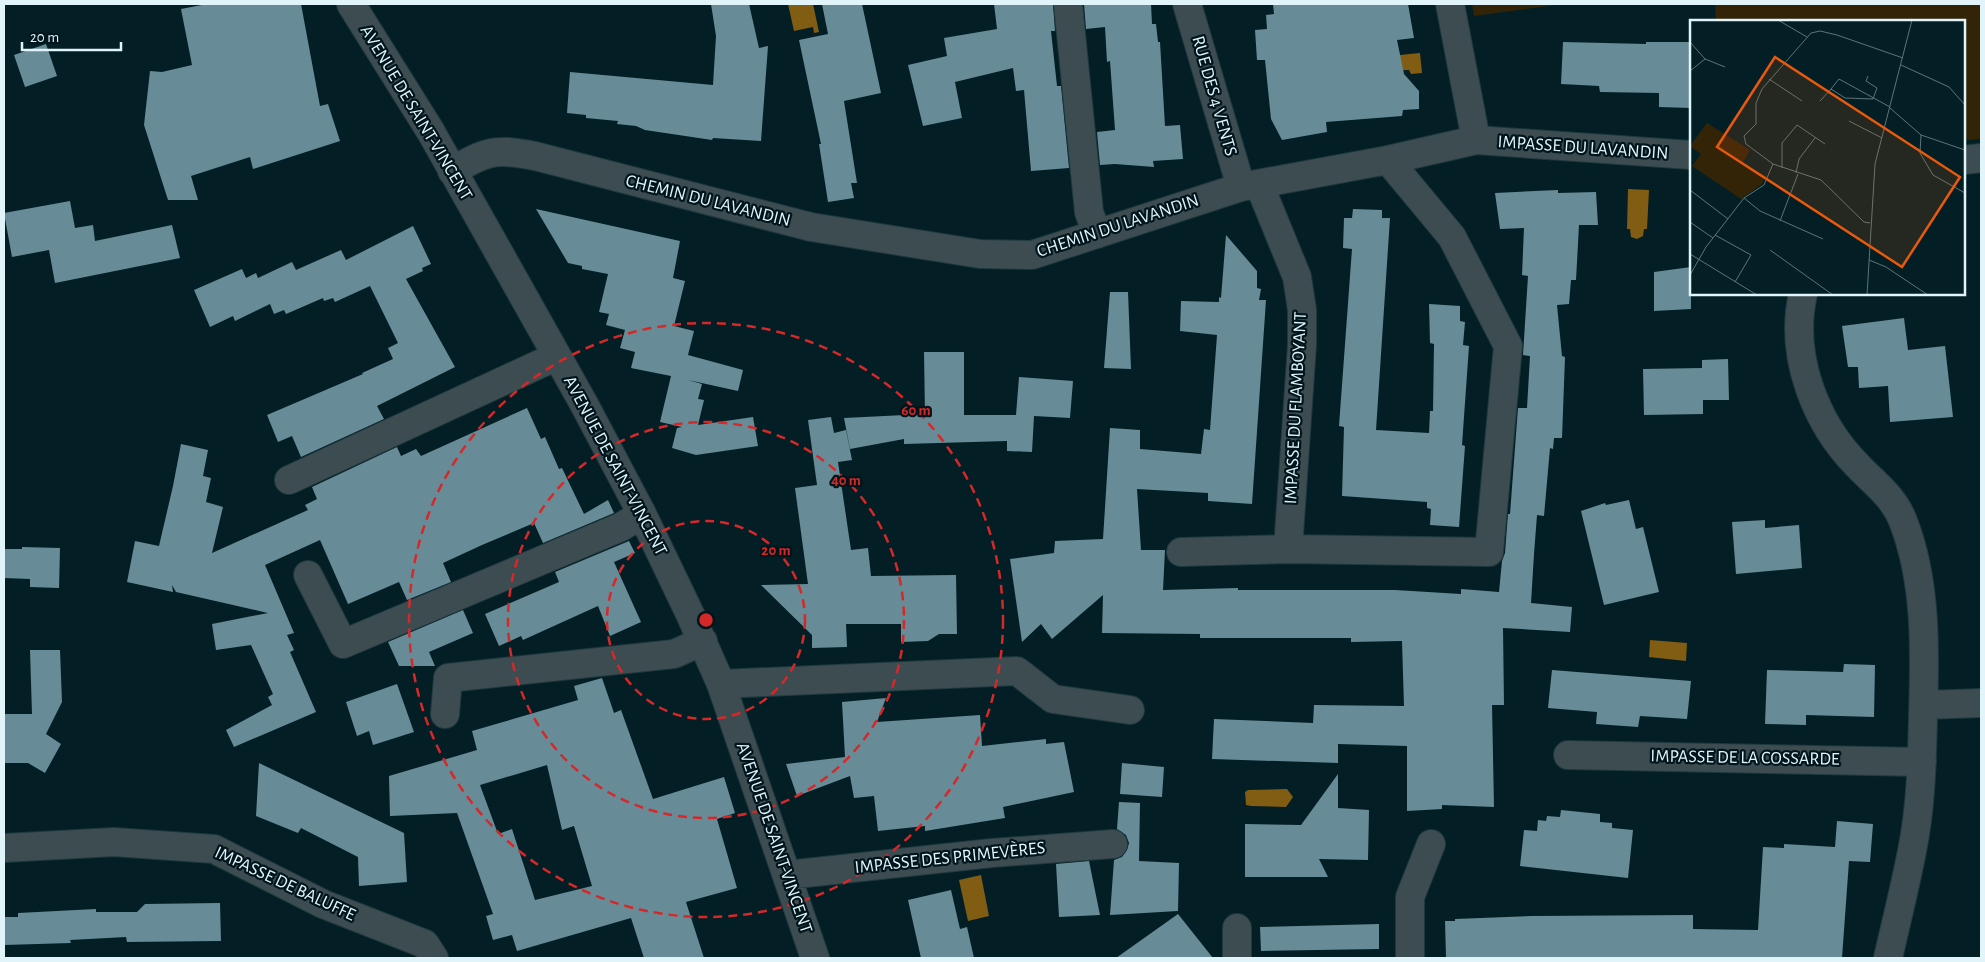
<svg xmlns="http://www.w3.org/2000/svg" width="1985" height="962" font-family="'Alegreya Sans',sans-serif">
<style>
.green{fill:#332408}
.water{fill:#805d12}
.building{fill:#678c97;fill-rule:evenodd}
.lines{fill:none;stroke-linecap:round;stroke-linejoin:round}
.minor-casing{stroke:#1e393f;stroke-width:30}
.minor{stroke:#3d4c50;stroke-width:28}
.ring{fill:none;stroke:#d62828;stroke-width:2.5;stroke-dasharray:9 6}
.labels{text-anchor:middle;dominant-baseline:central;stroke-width:4.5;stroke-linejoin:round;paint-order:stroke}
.street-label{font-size:18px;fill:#e0f4fa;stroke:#00151c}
.inset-road{fill:none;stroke:#5b747a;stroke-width:1}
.view{fill:#e8590c;fill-opacity:0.15;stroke:#e8590c;stroke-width:2.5}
.inset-edge{fill:none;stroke:#e0f4fa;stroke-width:2.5}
.centre{fill:#d62828;stroke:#00151c;stroke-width:2.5}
.ring-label{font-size:15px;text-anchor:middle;font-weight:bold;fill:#d62828;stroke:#00151c;stroke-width:4.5;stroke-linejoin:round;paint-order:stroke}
</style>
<rect width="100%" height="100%" fill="#031f25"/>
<!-- green -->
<path class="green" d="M1472,4H1563L1474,16Z
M1715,4H1981V139L1964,140V21H1716Z"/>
<!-- water -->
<path class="water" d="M788,4H813L819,32L814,33L813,27L794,31Z
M1420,53L1422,73L1411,74L1409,70L1381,71L1380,57Z
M1628,189L1649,190L1647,229H1644L1643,236L1637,239L1631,237L1630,229H1627Z
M1650,640L1687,643L1686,661L1649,657Z
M1287,789L1293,797L1286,807L1251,806L1246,805L1245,792L1248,790Z
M981,875L989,916L968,921L959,880Z"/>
<!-- building -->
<path class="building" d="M207,4H301L320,106L328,104L340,141L253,169L250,157L191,176L198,200H168L144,125L150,71L162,72L192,65L181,9Z
M711,4H749L759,48L768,46L761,141L713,138L712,140L645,130L636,126L617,124L618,121L586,118V115L567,113L570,72L713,85L716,36Z
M822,4H862L881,93L844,101L857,183H851L854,198L828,202L819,144H821L799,40L828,34Z
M994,4H1053L1055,31H1051L1057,86H1061L1069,168L1031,171L1024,90L1016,91L1013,68L955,82L962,118L923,126L908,65L947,56L944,38L997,29Z
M1084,4H1151L1152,24H1149H1156L1158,42H1160L1165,126L1180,125L1183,159L1153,161L1154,167L1115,164L1100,165L1097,132L1115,130L1110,61L1107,62L1105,27L1086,29Z
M1273,4H1408L1414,38L1397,40L1404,74L1419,91V109L1403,110L1402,116L1326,122L1327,132L1282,140L1271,119L1265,60H1257L1255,30L1267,29L1266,15L1274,14Z
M1563,42L1646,44V42H1691V108L1659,107V93L1600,92L1599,86L1561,84Z
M46,44L57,76L25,87L14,55Z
M1558,190V193L1596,192L1598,225H1579L1576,280H1571L1569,304L1557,305L1562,356L1565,357L1562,438H1554L1553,449L1550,448L1544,516L1537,515L1534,554L1531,603L1572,607L1570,632L1503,628L1504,705H1492L1494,807L1442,805V809L1407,811V746L1338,744V763L1212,759L1214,719L1313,723L1314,705L1404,706L1402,641L1351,642V638H1200V634L1102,633L1103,595L1052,639L1041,624L1022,642L1010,559L1054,553L1055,541L1103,539L1110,428L1140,430V449L1201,454L1204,429L1210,430L1217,335L1180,331L1181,301L1219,302V297L1221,298L1226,235L1257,271V288L1261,289L1259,300H1266L1252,504L1208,501V493L1137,489L1141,550H1165L1163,590L1238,588V590H1395L1461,594V589L1499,592L1502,561L1505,553L1508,514H1510L1518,408H1527L1530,356L1523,355L1528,276L1522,275L1524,228L1500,229L1495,193Z
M70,201L75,228L93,225L95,241L172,225L180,258L55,283L49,250L12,257L4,213Z
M536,209L680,241L673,278L685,281L674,326L694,331L688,355L743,370L738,391L688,380L702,384L698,399L704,400L698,425L753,417L758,446L696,455L672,448L677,428L682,427L660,422L671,376L631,368L635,352L620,348L625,330L606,325L609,314L599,312L608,274L582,269V266L568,263Z
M1353,209L1382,210V218H1390L1376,430L1429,433L1430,411H1433L1434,344L1430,343L1429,304L1460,306V321L1465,322L1463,345L1469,346L1462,445L1465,446L1459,527L1430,525L1431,509L1427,508V502L1342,496L1344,427L1339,426L1352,249L1343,248L1344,218H1352Z
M413,226L431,264L422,268L423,271L406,279L455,367L377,406L384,419L301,457L292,436L278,442L267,415L363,374L362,373L393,359L388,348L398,343L370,286L335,302L333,298L324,301L323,298L286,314L284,310L274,314L270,304L235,321L233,316L210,327L194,290L242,269L246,278L256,273L258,278L292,262L296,270L341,250L346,260Z
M1691,267V309L1654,311V272Z
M1110,292H1128L1131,369L1104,368Z
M1904,318L1908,350L1945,346L1953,417L1890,422L1888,386L1859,388L1858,367H1848L1842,326Z
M924,352H964V415H1016L1019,377L1073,381L1070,418L1034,416L1032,452L1007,451V441L904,444V439L850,449L844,418L925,414Z
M1728,359L1729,400H1703V414L1644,415L1643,369L1702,368V360Z
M527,408L541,439L545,437L559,469L562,468L584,514L608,500L614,513L543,543L534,523L482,545L443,563L451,582L407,600L399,582L348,604L320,540L265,565L294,633L287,635L294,650L290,652L316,712L234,747L226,730L272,705L268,697L273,694L251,645L216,650L212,624L268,613L176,592L172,585L173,592L127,582L135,541L159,546L173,486L181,444L208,450L203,476L211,478L206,502L223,507L212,553L308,510L305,505L317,499L312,487L397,447L401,456L416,449L421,456Z
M831,417L834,433L846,430L852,460L838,462L851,550L868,548L871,576L956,575L957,634H939L928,641L901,642V624H846L847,647L812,648V635L761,585L808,584L795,488L817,485L808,420Z
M1629,500L1636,529L1643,527L1659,592L1604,605L1581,511L1605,503L1606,505Z
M1765,520V528L1799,525L1802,568L1736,574L1732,522Z
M629,541L635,553L614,562L641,622L610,636L598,606L523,640L521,636L499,646L485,614L559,582L555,572Z
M22,547L60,548L59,588L30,587V579L4,578V549H22Z
M463,610L473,633L429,652L435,666H399L388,642Z
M30,650H60L62,702L46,734L61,744L45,773L28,763H4V714H32Z
M1844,664L1875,665L1874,717L1806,715V725L1765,724L1767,670L1843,672Z
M1552,670L1691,681L1687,719L1640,716L1638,727L1596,724L1597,712L1548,708Z
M602,678L614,713L621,710L653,799L724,777L735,813L717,819L737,888L686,902L704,958H644L631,918L517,951L512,935L493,940L486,916L493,914L457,813L390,816L389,776L477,750L472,731L578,700L574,686ZM547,765L562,830L574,826L592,886L535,900L512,829L498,834L480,785Z
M397,684L414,732L373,745L369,731L357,736L346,702Z
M886,698L877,722L980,715L982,746L1046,739V744L1064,742L1074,792L1003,807L1005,818L925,831V826L878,831L874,796L854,798L850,776L797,796L786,764L845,757L842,702Z
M259,763L404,833L407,882L359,886L358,857L301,828L298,833L256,816Z
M1122,763L1164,767L1162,797L1120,794Z
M1338,774V808L1369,810L1368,860L1319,859L1328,877H1245V824L1301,825Z
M1119,802L1140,803L1139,861L1179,863L1178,911L1110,915L1114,860L1122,857L1127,850L1129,843L1126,835L1117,829Z
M1561,810L1600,814V822L1612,823V828L1633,830L1628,878L1520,866L1524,830L1537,831L1538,820L1546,821L1547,816L1560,817Z
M1837,821L1873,824L1870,862L1849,861L1842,958H1446L1445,921H1455V919L1532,916L1693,915V929L1758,930L1763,847L1784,848V844L1835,847Z
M1089,861L1100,915L1059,917L1056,864Z
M951,890L960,929L967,927L974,958H921L908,900Z
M220,903L221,941L127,942L126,937L70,940L71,943L4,945V917H18V913L96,909V912H137L145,904Z
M1178,914L1213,958H1116Z
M1379,924V949L1261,951L1260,927Z"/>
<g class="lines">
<!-- minor casing -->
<g class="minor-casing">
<path id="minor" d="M351,4L431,132L584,404L642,514L690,614L721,684L815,958
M1068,4L1089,212L1097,234
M1187,4L1241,187
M1476,140L1691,155
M1964,160L1981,158
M452,171C487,151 495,148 535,156L811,227L980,254L1032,255L1241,187L1388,160L1476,140L1450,4
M1259,184L1297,277L1302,310V345L1288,549
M1803,294C1789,355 1815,423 1858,466C1875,484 1894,497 1903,521C1927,582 1925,652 1923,716C1922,761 1921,807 1912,851C1905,887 1896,923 1888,958
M289,480L557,356
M1181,552L1288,549L1489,552L1508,346L1452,237L1388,160
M308,575L343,644L621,527L642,514
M721,684L1017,671L1053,699L1130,710
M1924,705L1981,703
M445,714L448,678L674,654L703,641
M1568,755L1922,762
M4,848L114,842L214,849L323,904L425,944L434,958
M787,875L992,853L1113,844
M1237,928V958
M1410,958V897L1431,844"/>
</g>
<!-- minor -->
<use href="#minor" class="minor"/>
</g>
<!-- distance rings -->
<g class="ring">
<circle cx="706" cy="620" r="99"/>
<circle cx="706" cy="620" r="198"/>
<circle cx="706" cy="620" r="297"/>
</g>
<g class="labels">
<!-- street labels -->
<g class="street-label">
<text transform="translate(1214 96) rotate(74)">RUE DES 4 VENTS</text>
<text transform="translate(416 113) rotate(59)">AVENUE DE SAINT-VINCENT</text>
<text transform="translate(1583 148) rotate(4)">IMPASSE DU LAVANDIN</text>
<text transform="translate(708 201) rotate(14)">CHEMIN DU LAVANDIN</text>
<text transform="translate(1118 226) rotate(-18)">CHEMIN DU LAVANDIN</text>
<text transform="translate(1296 408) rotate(-87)">IMPASSE DU FLAMBOYANT</text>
<text transform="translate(615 466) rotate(62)">AVENUE DE SAINT-VINCENT</text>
<text transform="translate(1745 758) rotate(1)">IMPASSE DE LA COSSARDE</text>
<text transform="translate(774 838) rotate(71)">AVENUE DE SAINT-VINCENT</text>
<text transform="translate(950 858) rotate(-6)">IMPASSE DES PRIMEVÈRES</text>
<text transform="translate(285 884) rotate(25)">IMPASSE DE BALUFFE</text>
</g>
</g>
<!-- overview -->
<g transform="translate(1690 20)">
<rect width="275" height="275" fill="#031f25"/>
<path d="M17,103L60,130L52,144L76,156L72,164L51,179L2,146L11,134L0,126Z" fill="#332408"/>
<path class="inset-road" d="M88,0L117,17M0,22L15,39L35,47M211,45L259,67L275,85M0,51L15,39M178,56L176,61L187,68L183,79M79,59L112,81M183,79L155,78L141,69L149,59L200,87M130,81L141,69M200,88L231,115L230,133L243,155L275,173M159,101L192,118M231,115L275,130M83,144L56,124L54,116L66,104V83L72,69L121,13L130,11L147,15L213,38M92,148V123L107,105L135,124M106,153L109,139L125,118M0,170L38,199M54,178L70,191L133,219M90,201L108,154M0,202L23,218M25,215L61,235L45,262M80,230L143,275M0,234L67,275M179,240L196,247L238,275M0,255L16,227L54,178L74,165L83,144L131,160L174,202L180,203M177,275L185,144L222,0"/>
<path class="view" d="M85,37L270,157L212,247L27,127Z"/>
<rect width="275" height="275" class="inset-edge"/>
</g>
<circle cx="706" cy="620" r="8" class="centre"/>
<g class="ring-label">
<text x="916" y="415">60 m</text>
<text x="846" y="485">40 m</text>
<text x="776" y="555">20 m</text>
</g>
<!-- border -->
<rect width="1985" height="962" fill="none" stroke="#e0f4fa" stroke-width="10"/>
<!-- scale -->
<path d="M22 42v8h99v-8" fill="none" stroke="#e0f4fa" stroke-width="2.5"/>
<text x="30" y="42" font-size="15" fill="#e0f4fa" stroke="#00151c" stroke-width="4" paint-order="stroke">20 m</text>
</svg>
